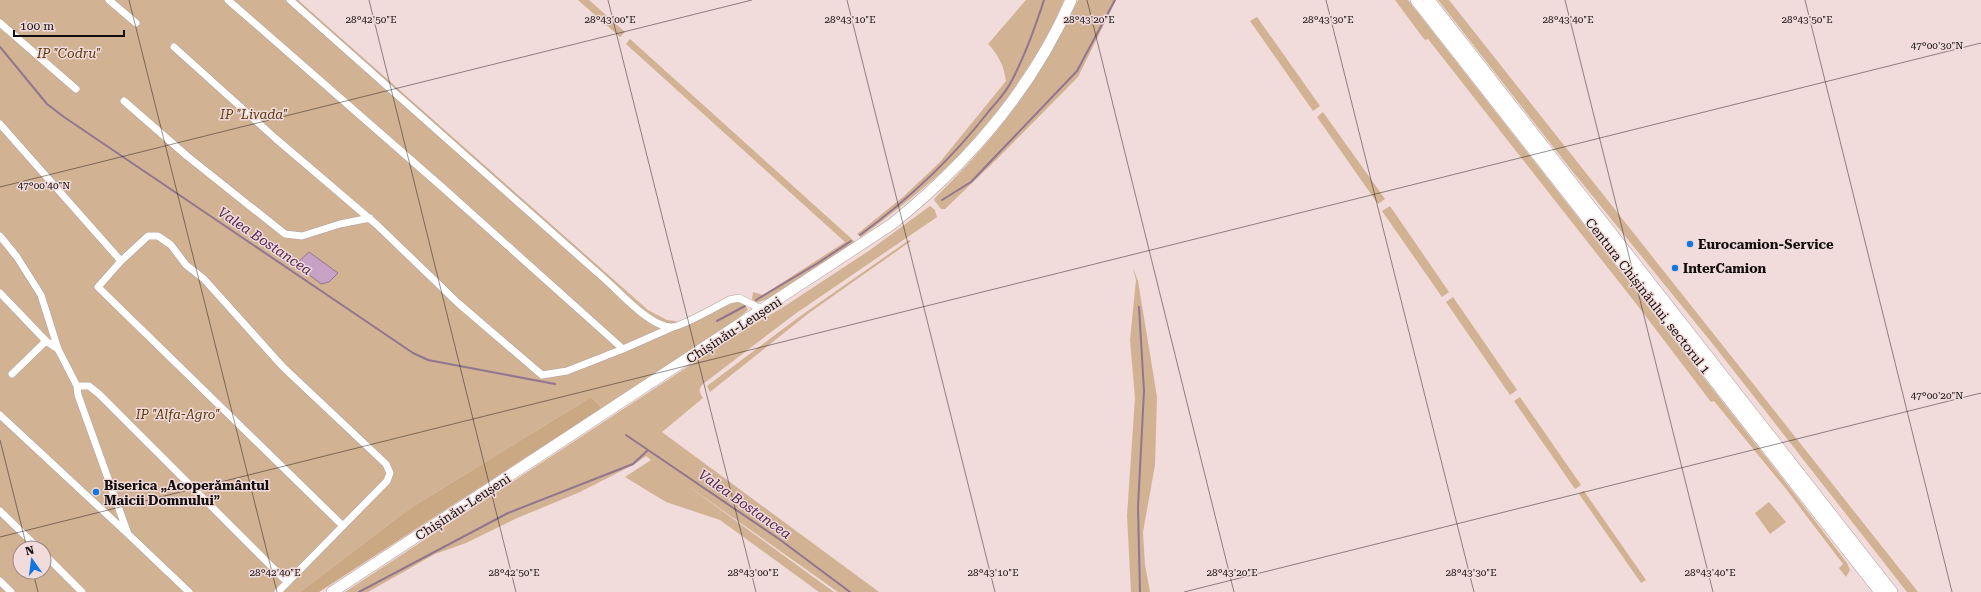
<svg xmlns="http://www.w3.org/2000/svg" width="1981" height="592" font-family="'Roboto Serif',serif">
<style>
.green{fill:#d1b293;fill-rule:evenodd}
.forest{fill:#cba884}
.water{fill:#c8a2c5;stroke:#92758e}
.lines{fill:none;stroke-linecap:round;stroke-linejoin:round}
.stream{stroke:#92758e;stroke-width:2}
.minor-casing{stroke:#b49f9f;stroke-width:8}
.highway-casing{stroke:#b49f9f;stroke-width:12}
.minor{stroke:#fff;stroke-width:7}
.highway{stroke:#fff;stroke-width:11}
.ticks{fill:none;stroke:#140d0d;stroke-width:1;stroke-opacity:0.45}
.poi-dot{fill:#1177df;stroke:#f1dbdb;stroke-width:1.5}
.labels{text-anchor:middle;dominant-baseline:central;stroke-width:3;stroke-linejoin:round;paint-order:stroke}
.park-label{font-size:13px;font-style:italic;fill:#5a3708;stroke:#f1dbdb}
.poi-label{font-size:13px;font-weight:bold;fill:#140d0d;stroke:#f1dbdb;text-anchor:start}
.street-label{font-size:13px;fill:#140d0d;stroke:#f1dbdb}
.water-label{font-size:14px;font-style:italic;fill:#532551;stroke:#f1dbdb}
.ticks-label{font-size:10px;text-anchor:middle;fill:#140d0d;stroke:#f1dbdb;stroke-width:3;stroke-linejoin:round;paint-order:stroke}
</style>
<rect width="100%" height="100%" fill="#f1dbdb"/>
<!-- green -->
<path class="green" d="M0,0H298L648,310L667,320L675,321L682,326L733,303C741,302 744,302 748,310L733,323L602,408L591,397L409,509L300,592H0ZM20,548H44V572H20Z
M578,0H589L625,32L620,37Z
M1026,0H1064C1038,63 985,133 935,178C911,199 886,218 861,237L857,234L903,197L940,162L1006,81C1004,66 998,54 988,44Z
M1078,0H1116L1078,77L995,161L945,209H941L934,200L935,198C997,137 1042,79 1078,0Z
M1395,0H1408L1790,488L1847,563L1850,570L1846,577L1839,568L1843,564L1786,489L1714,401L1711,402L1641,310L1428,39L1425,40L1421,35Z
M1438,0H1449L1918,592H1907L1712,343L1569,167Z
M1257,17L1320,106L1313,111L1250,21Z
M630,39L854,241V243L770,298L756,303L752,299L753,292L763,295L845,242L626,44Z
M1323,112L1385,199L1378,204L1317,117Z
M930,206L935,210L937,217L795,314L703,384C698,389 699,392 703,398L662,432L879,592H838L684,483L834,592H819L720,520L666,502L625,477L651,460L646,456L635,464L580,492L515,519L466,543L435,554L368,592H345L733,337L785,306L870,250Z
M1390,206L1449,292L1442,297L1382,211Z
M909,240L911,241L809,313L710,392L707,386L799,317Z
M1133,268L1138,281L1157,397L1155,465L1143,532L1145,565L1150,592H1131L1127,516L1135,398L1130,340L1136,280Z
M1453,297L1517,390L1510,395L1446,302Z
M1520,397L1581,485L1575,489L1514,401Z
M1584,491L1646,580L1641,583L1579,494Z
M1769,502L1786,522L1770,534L1755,513Z"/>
<!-- forest -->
<path class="forest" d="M591,397L602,408L319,592H300L409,509Z"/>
<!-- water -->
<path class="water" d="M309,252L338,273L329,282L321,284L302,269L297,263Z"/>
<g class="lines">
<!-- stream -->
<path class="stream" d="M0,47L47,104L64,117L413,353L428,360L555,384
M942,200L971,182L1077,71L1115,0
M860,235C909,199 952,159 989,111C997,102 1006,92 1011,82C1025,56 1035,28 1044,0
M756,300L818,263L851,241
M1139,307L1144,391L1138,507L1140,592
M717,321L745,306
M626,435L779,539L850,592
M359,592L508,513L633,464L648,450"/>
<!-- minor casing -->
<g class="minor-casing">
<path id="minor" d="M109,0L136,23
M228,0L442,187L623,349L673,327
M290,0L608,282C622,295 653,329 673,327C684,325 718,306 729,300L739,298L763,310
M0,23L76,89
M174,47L275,138L377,225L458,303L542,375L567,371L623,349
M124,101L187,156L285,234L302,236L340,224L370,218
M0,124L121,261
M0,236L17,257L41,295L58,349L77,386L78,395L128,534L189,592
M0,293L46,341L58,349
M12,374L46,341
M77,386H89L99,394L287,582
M0,415L128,534
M0,511L38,548
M44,554L82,592
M0,581L11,592
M278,592L387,481L390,473L386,464L283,367L204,279L186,265L171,245L158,236H148L121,261L98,287L342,525"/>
</g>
<!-- highway casing -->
<g class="highway-casing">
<path id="highway" d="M1416,0L1880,592
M1429,0L1892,592
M332,592L892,224C968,163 1032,90 1071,0"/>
</g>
<!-- minor -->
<use href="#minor" class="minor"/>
<!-- highway -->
<use href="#highway" class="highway"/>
</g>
<!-- ticks -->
<path class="ticks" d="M129,0L277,592M369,0L516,592M608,0L756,592M847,0L995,592M1087,0L1234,592M1326,0L1474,592M1565,0L1713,592M1805,0L1952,592M0,187L752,0M0,440L27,548M0,537L1981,43M33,572L38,592M1184,592L1981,393"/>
<!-- markers -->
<g class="poi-dot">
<circle cx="1690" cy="244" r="4"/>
<circle cx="1675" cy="268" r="4"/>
<circle cx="96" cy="492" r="4"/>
</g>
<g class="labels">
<!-- park labels -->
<g class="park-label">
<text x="69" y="53">IP "Codru"</text>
<text x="254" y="114">IP "Livada"</text>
<text x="178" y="414">IP "Alfa-Agro"</text>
</g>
<!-- poi labels -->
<g class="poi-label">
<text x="1698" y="244">Eurocamion-Service</text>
<text x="1683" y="268">InterCamion</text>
<text x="104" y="485">Biserica „Acoperământul<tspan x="104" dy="15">Maicii Domnului”</tspan></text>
</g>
<!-- street labels -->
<g class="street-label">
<text transform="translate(1648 296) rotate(52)">Centura Chișinăului, sectorul 1</text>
<text transform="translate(734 330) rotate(-33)">Chișinău-Leușeni</text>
<text transform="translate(463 507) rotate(-33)">Chișinău-Leușeni</text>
</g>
<!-- water labels -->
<g class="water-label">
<text transform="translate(265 241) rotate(34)">Valea Bostancea</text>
<text transform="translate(745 504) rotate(35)">Valea Bostancea</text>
</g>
</g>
<g class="ticks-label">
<text x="610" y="23">28°43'00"E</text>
<text x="850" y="23">28°43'10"E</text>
<text x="1089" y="23">28°43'20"E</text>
<text x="1328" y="23">28°43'30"E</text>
<text x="1568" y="23">28°43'40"E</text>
<text x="1807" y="23">28°43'50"E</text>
<text x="371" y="23">28°42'50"E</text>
<text x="1937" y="49">47°00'30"N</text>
<text x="44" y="189">47°00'40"N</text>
<text x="1937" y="399">47°00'20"N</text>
<text x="275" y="576">28°42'40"E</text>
<text x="514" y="576">28°42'50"E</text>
<text x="753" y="576">28°43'00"E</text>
<text x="993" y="576">28°43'10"E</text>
<text x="1232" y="576">28°43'20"E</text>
<text x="1471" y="576">28°43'30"E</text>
<text x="1710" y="576">28°43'40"E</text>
</g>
<!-- north arrow -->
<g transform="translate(32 560) rotate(346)"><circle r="19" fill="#f1dbdb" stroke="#998989"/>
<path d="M0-3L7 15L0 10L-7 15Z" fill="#1177df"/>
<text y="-6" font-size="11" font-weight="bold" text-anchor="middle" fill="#140d0d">N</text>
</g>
<!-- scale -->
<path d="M14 30v6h110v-6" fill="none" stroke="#140d0d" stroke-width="2"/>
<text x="20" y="30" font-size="12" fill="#140d0d" stroke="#f1dbdb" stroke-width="3" paint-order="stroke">100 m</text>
</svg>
